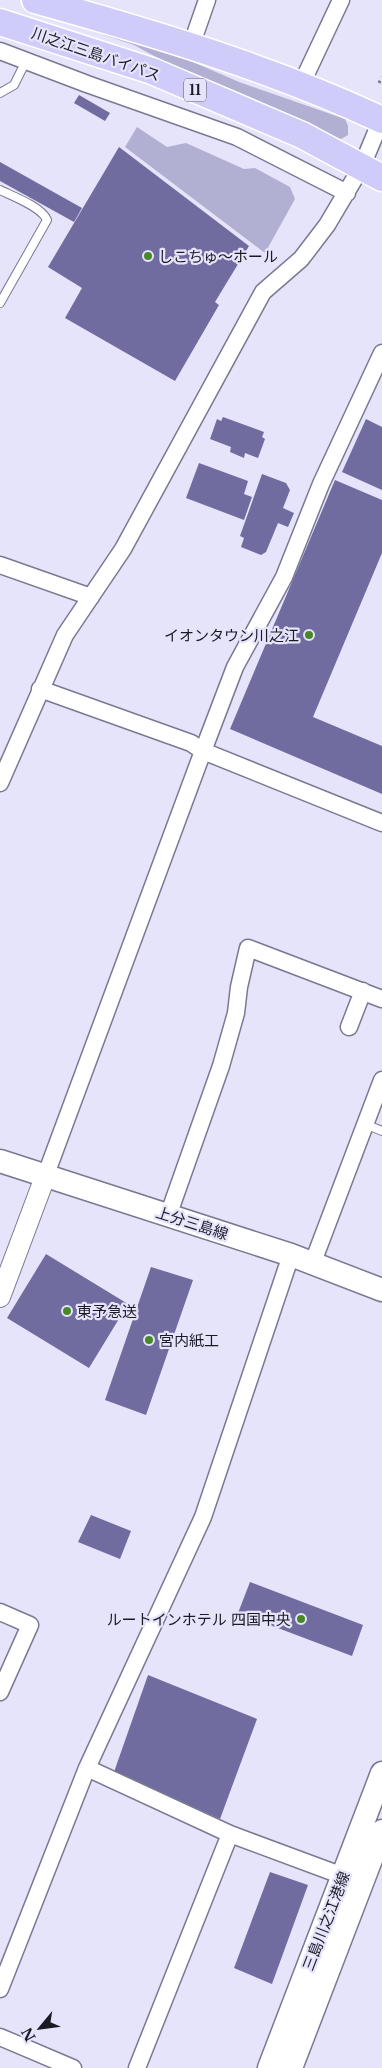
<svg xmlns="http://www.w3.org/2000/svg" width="382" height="2068" font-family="'Libre Baskerville','Noto Sans JP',serif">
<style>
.green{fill:#b1b0d3}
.building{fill:#706c9f}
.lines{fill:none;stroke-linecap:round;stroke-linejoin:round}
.service-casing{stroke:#7a7992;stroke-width:10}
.minor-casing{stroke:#7a7992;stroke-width:19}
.tertiary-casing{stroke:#7a7992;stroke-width:22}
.secondary-casing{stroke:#7a7992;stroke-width:25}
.trunk-casing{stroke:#fff;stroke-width:29}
.path{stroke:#7b7b8b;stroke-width:3;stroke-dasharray:2.5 4;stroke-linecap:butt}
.service{stroke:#fff;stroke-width:8}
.minor{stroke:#fff;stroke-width:16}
.tertiary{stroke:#fff;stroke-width:20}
.secondary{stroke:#fff;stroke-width:22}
.trunk{stroke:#cfccfa;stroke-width:26}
.poi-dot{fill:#488829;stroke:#e5e4fb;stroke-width:2}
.labels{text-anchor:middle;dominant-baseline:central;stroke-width:4.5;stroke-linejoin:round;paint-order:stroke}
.shield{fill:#e5e4fb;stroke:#575764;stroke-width:1}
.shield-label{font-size:14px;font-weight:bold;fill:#1a1a24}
.street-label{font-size:15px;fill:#1a1a24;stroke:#e5e4fb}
.poi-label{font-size:15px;fill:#1a1a24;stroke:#e5e4fb;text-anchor:start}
</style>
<rect width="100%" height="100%" fill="#e5e4fb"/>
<!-- green -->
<path class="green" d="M56,19L163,49L239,82L345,119L348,126V135L341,139L332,138L189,75L134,45Z
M137,127L167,147L186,143L244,169L255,168L290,187L295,199L265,253L125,147Z"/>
<!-- building -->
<path class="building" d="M79,95L110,113L105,121L74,103Z
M119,147L249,246L215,302L219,305L175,381L65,318L82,288L48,267Z
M0,162L82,208L74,222L0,181Z
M223,417L264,432L262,437L265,439L258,458L245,453L244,458L230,452L231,447L210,439L217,419L221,421Z
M366,419L382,427V490L342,472Z
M199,463L248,481L244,494L252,497L244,520L186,498Z
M262,474L286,483L290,490L283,508L294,513L288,527L278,523L266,552L261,555L241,547L244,538L240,536Z
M335,480L382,500V553L313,717L382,746V794L230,729Z
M46,1254L128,1304L89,1368L7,1318Z
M151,1267L193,1280L146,1415L105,1400Z
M91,1515L131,1531L120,1559L78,1542Z
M250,1582L363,1625L352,1656L238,1613Z
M148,1675L257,1719L220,1819L114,1772Z
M270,1872L308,1885L272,1984L234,1968Z"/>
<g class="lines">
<!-- service casing -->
<g class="service-casing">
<path id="service" d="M0,93L14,85L26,61
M0,190C12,196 42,207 47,220L0,303
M365,1124L382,1131"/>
</g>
<!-- minor casing -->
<g class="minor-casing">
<path id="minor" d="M191,46L207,0
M0,51L87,84L237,137L347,193
M301,85L341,0
M382,353L321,484L284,577L235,667L203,751L382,823
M0,565L91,597
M40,689L191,743L203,751L45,1177
M0,783L65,635L123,549L263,292L301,259L327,225L362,166L382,118
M349,1027L363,991
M168,1216L221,1066L236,1013L239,987L248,948L382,999
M313,1262L382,1080
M0,1612L30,1625L0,1692
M87,1768L230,1834L343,1876
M0,1989L87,1768L203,1517L291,1255
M0,2037L73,2068
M137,2068L230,1834"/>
</g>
<!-- tertiary casing -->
<g class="tertiary-casing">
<path id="tertiary" d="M0,1297L45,1177"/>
</g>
<!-- secondary casing -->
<g class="secondary-casing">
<path id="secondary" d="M0,1161L291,1255L382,1290
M269,2068L382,1773
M291,2068L382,1831"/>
</g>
<!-- trunk casing -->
<g class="trunk-casing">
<path id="trunk" d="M35,0C153,33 271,68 382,120
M0,22L152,71L302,135L382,178"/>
</g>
<!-- path -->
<path class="path" d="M379,83L382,77"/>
<!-- service -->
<use href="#service" class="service"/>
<!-- minor -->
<use href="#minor" class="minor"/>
<!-- tertiary -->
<use href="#tertiary" class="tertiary"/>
<!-- secondary -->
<use href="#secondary" class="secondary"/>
<!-- trunk -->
<use href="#trunk" class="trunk"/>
</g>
<!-- markers -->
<g class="poi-dot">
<circle cx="148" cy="256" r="5"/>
<circle cx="309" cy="635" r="5"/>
<circle cx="67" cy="1311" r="5"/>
<circle cx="149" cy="1340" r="5"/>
<circle cx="301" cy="1619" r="5"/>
</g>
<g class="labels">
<!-- shield labels -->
<rect class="shield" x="184" y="78.5" width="22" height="23" rx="4"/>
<g class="shield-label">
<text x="195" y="90">11</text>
</g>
<!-- street labels -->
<g class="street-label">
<text transform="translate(96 54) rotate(19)">川之江三島バイパス</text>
<text transform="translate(192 1223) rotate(18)">上分三島線</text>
<text transform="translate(326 1921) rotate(-69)">三島川之江港線</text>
</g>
<!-- poi labels -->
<g class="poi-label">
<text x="158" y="256">しこちゅ～ホール</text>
<text x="299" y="635" text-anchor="end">イオンタウン川之江</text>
<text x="77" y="1311">東予急送</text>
<text x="159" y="1340">宮内紙工</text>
<text x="291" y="1619" text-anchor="end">ルートインホテル 四国中央</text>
</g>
</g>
<!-- north arrow -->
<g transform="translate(40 2028) rotate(241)" stroke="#e5e4fb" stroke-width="4" paint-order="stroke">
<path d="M0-4L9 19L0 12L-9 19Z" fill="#1a1a24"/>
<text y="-8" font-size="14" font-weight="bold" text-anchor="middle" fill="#1a1a24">N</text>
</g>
</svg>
